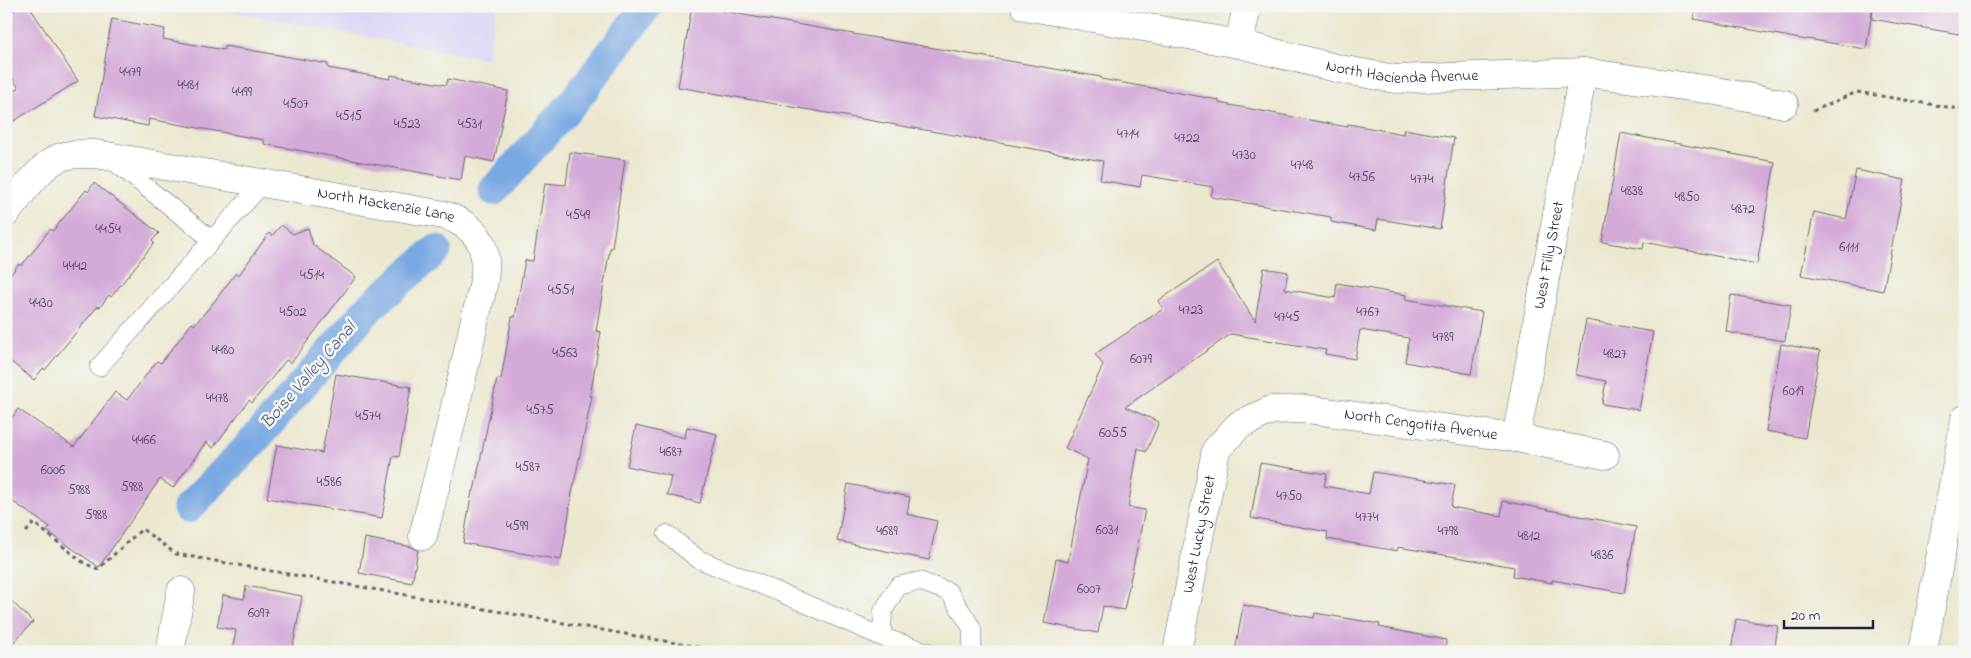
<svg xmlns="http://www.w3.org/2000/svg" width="1971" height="658" font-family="'Indie Flower',sans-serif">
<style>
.built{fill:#dad6f7}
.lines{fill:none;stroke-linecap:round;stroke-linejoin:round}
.canal{stroke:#79a9e3;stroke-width:31}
.building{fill:#d4aad9}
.lane-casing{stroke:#69676f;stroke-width:19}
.street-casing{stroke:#69676f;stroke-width:29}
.path{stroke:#69676f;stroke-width:3;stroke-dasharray:4 4;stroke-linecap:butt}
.lane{stroke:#fff;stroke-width:18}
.street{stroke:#fff;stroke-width:28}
.labels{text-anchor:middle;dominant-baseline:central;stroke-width:5;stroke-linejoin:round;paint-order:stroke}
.number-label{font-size:14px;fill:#4e4462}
.street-label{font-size:16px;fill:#22223b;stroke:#f6f6f2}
.water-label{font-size:18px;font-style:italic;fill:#45587e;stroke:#f6f6f2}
</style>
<rect width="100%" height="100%" fill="#f6f6f2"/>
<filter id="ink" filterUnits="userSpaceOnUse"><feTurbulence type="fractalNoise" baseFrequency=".02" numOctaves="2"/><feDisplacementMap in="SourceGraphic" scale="10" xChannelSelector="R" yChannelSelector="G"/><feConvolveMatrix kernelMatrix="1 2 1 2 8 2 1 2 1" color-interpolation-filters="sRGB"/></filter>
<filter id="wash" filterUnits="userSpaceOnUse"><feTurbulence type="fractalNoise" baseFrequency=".0096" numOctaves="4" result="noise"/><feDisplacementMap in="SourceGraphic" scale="20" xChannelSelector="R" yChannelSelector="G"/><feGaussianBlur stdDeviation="1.12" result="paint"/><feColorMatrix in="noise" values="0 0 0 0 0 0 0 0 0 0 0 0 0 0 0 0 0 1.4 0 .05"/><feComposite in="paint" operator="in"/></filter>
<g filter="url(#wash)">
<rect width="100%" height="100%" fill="#ece8d0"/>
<!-- built -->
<path class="built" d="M200,6H497L487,59Z"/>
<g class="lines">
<!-- canal -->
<path class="canal" d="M494,190L575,100L647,6
M188,508L250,445L369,308L436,250"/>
</g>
<g id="blocks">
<!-- building -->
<path class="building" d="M21,6H29L78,81L6,126V94L19,88L6,68V15Z
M692,6L1101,77V79L1219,100V103L1347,127L1348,124L1403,134L1404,129L1454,138L1440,229L1378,219L1376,230L1331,222V217L1211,197L1213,187L1142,175L1140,187L1100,180L1103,161L678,87Z
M1695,6H1873L1866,49L1807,39L1806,40L1694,19Z
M1873,6H1964L1959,34L1872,19Z
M112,19L165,29L163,39L224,50L225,46L273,54L328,64V68L390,79L391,75L446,85L448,79L508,91L494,162L465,156L461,180L264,144V140L149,119L148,126L95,116Z
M1621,133L1775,162L1757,264L1644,242L1643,249L1602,242Z
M570,152L625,160L612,248H610L596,331L601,332L590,396H592L569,508H570L561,560L463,543L472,491H474L497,379H501L512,317H515L525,260L533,261L545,183L566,185Z
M1856,170L1905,180L1883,291L1801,275L1814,212L1846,219Z
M94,183L159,233L152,241L154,243L111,297L109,295L100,307L98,306L45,370L43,368L34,380L6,358V280L19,264L21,266L28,258L50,229L53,231L86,190L88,192Z
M281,225L293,234L308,228L313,245L356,277L291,363L286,360L252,403L249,400L213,448L206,442L173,488L160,479L99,567L47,531L50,527L6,497V426L18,409L74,447L115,392L127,400L157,361L161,363L192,323L194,325L210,307L236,273L239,275L269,233L272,236Z
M1217,262L1255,321L1264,268L1288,272L1285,289L1335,298L1337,283L1406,295L1405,299L1482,312L1471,374L1405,362L1409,338L1360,330L1355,359L1325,354L1326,350L1231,334L1125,407L1159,422L1146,452L1138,448L1128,507L1145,510L1124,610L1103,606L1098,633L1044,623L1056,559L1068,562L1088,459L1065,448L1103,365L1095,354L1163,309L1158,301Z
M1731,295L1791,305L1785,341L1726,332Z
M1586,320L1653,332L1639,410L1602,404L1606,381L1576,375Z
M1781,344L1820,351L1805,438L1766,431Z
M336,374L411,387L399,457L393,456L382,518L267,498L277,445L322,453Z
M636,426L685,438L687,427L717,434L700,503L667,495L671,476L627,466Z
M1260,463L1327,474L1324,486L1369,494L1373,472L1455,485L1451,507L1501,516L1503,501L1636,527L1624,593L1552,580V583L1513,576L1514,567L1398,547L1397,551L1327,539L1328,532L1251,518Z
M848,484L910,497L907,514L937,521L929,560L837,541Z
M365,538L412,547L418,550L412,583L359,573Z
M246,586L302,596L292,652H232L236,630L217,627L223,595L244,599Z
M6,596L33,622L6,650Z
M1243,605L1314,618L1315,613L1380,624L1379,627L1446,640L1445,652H1235Z
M1736,619L1778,626L1774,652H1731Z"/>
</g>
</g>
<g filter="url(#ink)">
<use href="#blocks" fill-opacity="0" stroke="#69676f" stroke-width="1"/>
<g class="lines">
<!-- lane casing -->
<g class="lane-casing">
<path id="lane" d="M111,159L212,240
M99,367L262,184
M667,534L698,559L781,593L882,637L928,652
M882,637L883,611L898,586L919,581L949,592L972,628V652"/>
</g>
<!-- street casing -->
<g class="street-casing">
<g id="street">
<path id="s1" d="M1025,6L1239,44L1340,69L1395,79L1583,72L1711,90L1784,104"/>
<path d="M1239,44L1247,6"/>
<path id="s2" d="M6,213C20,196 41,164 61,157C72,153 85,154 96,154L444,215C462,221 477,230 483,248C490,272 479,300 474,323C459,395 441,465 423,536"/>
<path id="s3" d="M1516,438L1583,72"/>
<path d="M170,652L181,591"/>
<path id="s4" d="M1177,652L1216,450L1239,425L1271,410L1306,409L1516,438L1605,455"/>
<path d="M1923,652L1965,419"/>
</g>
</g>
<!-- path -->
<path class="path" d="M1813,111L1857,92L1965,110
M26,532L34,523L84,563L98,569L142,529L176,554L726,652"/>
<!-- lane -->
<use href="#lane" class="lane"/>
<!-- street -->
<use href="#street" class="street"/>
</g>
</g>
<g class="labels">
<!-- number labels -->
<g class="number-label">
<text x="130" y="72">4479</text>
<text x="188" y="85">4481</text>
<text x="242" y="92">4499</text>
<text x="296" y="104">4507</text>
<text x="349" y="116">4515</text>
<text x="407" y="124">4523</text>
<text x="470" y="124">4531</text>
<text x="1128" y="134">4714</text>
<text x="1187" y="138">4722</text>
<text x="1244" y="155">4730</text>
<text x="1302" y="165">4748</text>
<text x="1362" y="177">4756</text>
<text x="1422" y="179">4774</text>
<text x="1632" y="191">4838</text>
<text x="1687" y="197">4850</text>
<text x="1743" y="209">4872</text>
<text x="578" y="215">4549</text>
<text x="108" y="229">4454</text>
<text x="1849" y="247">6111</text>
<text x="75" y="266">4442</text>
<text x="312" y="275">4514</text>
<text x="561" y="290">4551</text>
<text x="41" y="303">4430</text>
<text x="1191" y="310">4723</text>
<text x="293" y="312">4502</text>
<text x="1368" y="312">4767</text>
<text x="1287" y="317">4745</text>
<text x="1443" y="337">4789</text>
<text x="223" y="350">4480</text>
<text x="565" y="353">4563</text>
<text x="1615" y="354">4827</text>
<text x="1141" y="359">6079</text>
<text x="1793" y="391">6019</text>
<text x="217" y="398">4478</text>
<text x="540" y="410">4575</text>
<text x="368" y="416">4574</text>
<text x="1113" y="433">6055</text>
<text x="144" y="440">4466</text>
<text x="671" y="452">4687</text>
<text x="528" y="467">4587</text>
<text x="53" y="470">6006</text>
<text x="329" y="482">4586</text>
<text x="132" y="487">5988</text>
<text x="79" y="490">5988</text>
<text x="1289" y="496">4750</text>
<text x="96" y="515">5988</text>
<text x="1367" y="517">4774</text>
<text x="517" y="526">4599</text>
<text x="1107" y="530">6031</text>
<text x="887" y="531">4689</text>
<text x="1448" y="531">4798</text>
<text x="1529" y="536">4812</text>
<text x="1602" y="555">4836</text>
<text x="1089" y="589">6007</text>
<text x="259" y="613">6097</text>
</g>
<!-- street labels -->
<g class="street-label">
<text stroke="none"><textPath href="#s1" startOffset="384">North Hacienda Avenue</textPath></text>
<text stroke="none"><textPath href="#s2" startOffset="409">North Mackenzie Lane</textPath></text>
<text stroke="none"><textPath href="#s3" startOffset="186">West Filly Street</textPath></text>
<text stroke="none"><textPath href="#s4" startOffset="426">North Cengotita Avenue</textPath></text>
<text stroke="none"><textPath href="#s4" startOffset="120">West Lucky Street</textPath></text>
</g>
<!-- water labels -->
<g class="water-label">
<text transform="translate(309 376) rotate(-49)">Boise Valley Canal</text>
</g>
</g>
<!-- margin -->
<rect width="1971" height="658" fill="none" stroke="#f6f6f2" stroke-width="25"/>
<!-- scale -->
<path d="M1784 620v8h89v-8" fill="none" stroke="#22223b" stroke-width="2.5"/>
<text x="1791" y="620" font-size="15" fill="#22223b" stroke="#f6f6f2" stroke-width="4" paint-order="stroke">20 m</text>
</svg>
